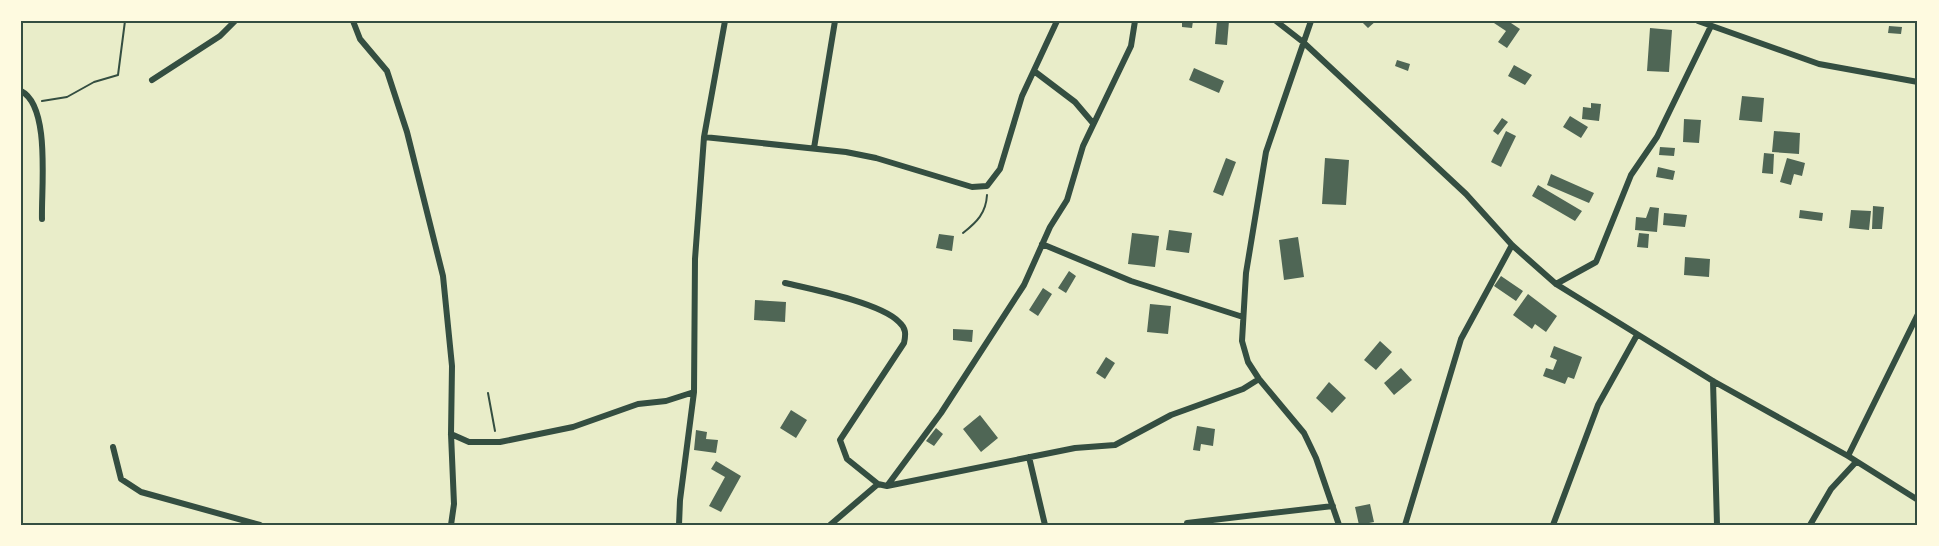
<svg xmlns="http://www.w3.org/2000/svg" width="1939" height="546" font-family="'Asap Condensed',sans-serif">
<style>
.building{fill:#4f6655}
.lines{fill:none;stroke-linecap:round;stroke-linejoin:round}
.path{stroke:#344e41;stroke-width:2}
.minor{stroke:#344e41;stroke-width:6}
.neatline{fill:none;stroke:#344e41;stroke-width:2}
</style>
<rect width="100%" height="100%" fill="#e9edc9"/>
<!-- building -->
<path class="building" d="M1182,21H1193L1192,28L1182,27Z
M1217,21H1229L1227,45L1215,44Z
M1361,21H1376L1368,28Z
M1491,21H1508L1520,29L1507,48L1498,42L1506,31Z
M1889,26L1902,27L1901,34L1888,33Z
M1650,28L1672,30L1669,72L1647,71Z
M1397,60L1410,64L1408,71L1395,66Z
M1514,65L1532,75L1525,85L1508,76Z
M1194,68L1224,81L1219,93L1189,80Z
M1742,96L1764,98L1762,122L1739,120Z
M1591,103L1601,104L1599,121L1582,119L1583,107L1591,108Z
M1570,116L1588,127L1581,138L1563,127Z
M1502,118L1508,122L1498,135L1493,131Z
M1684,119L1701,120L1699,143L1683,142Z
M1506,131L1516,136L1501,167L1491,162Z
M1774,131L1800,133L1799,154L1772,152Z
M1660,147L1675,148L1674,156L1659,155Z
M1764,153L1774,154L1773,174L1762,173Z
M1226,158L1236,162L1223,196L1213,192Z
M1325,158L1349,160L1346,205L1322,204Z
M1787,158L1805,163L1802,176L1794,174L1791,185L1780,182Z
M1658,167L1675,171L1673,180L1656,177Z
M1551,174L1594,193L1589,203L1547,185Z
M1538,185L1582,211L1575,221L1532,196Z
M1873,206L1884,207L1882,229H1872Z
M1650,207L1659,208L1657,232L1635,230L1636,217L1646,218Z
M1800,210L1823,213L1822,221L1799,218Z
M1851,210L1871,211L1869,230L1849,228Z
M1664,213L1687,215L1685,227L1663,225Z
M1169,230L1192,233L1189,253L1166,250Z
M1132,233L1159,236L1155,267L1128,264Z
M1639,233L1649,234L1648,248L1637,247Z
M939,234L954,236L952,251L936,248Z
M1298,237L1304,277L1284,280L1279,240Z
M1685,257L1710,259L1709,277L1684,275Z
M1069,271L1076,276L1066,293L1058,288Z
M1501,276L1523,291L1516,301L1494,286Z
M1043,288L1052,294L1038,316L1029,310Z
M1528,294L1557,316L1546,332L1535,324L1532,329L1513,315Z
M755,300L786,302L785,322L754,320Z
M1150,304L1171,306L1168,334L1147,332Z
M953,329L973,330L972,342L953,340Z
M1380,341L1392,352L1376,370L1364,360Z
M1554,346L1582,357L1574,379L1568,377L1565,384L1543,376L1546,368L1553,370L1557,360L1550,357Z
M1106,357L1115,363L1105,379L1096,373Z
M1401,368L1412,380L1394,395L1384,383Z
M1329,382L1346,398L1332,413L1316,398Z
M791,410L807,420L796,438L780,428Z
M980,415L998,438L981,452L963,429Z
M1197,426L1215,429L1213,446L1201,444L1200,451L1193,450Z
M936,428L943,434L934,446L926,441Z
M696,430L707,432L706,439L718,440L716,453L694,450Z
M716,461L741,476L721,512L709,506L725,477L711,469Z
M1370,504L1374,522L1359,525L1355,507Z"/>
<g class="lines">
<!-- path -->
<path class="path" d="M42,101L67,97L94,82L118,75L125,21
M963,233C977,222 986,213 987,195
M488,393L495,431"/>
<!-- minor -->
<path class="minor" d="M353,21L360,39L387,71L407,132L443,276L452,366L451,434L454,504L451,525
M1276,21L1303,42L1466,194L1512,245L1556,284L1713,381L1848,456L1918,500
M1311,21L1266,152L1246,273L1242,341L1248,362L1259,379L1304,433L1316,458L1339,525
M1698,21L1819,64L1918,82
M1034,71L1075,102L1092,122
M152,80L220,36L235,21
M21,91C51,106 41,189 42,219
M704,137L846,152L876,158L972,187L987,186L1000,169L1022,96L1057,21
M814,148L835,21
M1042,244L1131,281L1243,317
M785,283C811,289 881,303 899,322C906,328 906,334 904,343L840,440L847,459L878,484
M1556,284L1596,262L1631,175L1657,137L1710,28
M1713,381L1717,525
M451,434L469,442H500L573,427L638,404L666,401L694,392
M113,447L121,479L141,492L260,525
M1848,456L1918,314
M1029,457L1045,525
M887,486L1075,448L1115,445L1171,415L1243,389L1259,379
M1187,523L1333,506
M679,525L680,500L694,392L695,259L704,137L725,21
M830,525L878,484L887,486L941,413L1024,285L1050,227L1067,200L1083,146L1131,46L1135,21
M1405,525L1461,339L1512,245
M1553,525L1598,405L1637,335
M1810,525L1831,489L1856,462"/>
</g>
<!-- border -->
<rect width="1939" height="546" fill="none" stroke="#fefae0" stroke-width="45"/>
<rect x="22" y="22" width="1894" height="502" class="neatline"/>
</svg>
